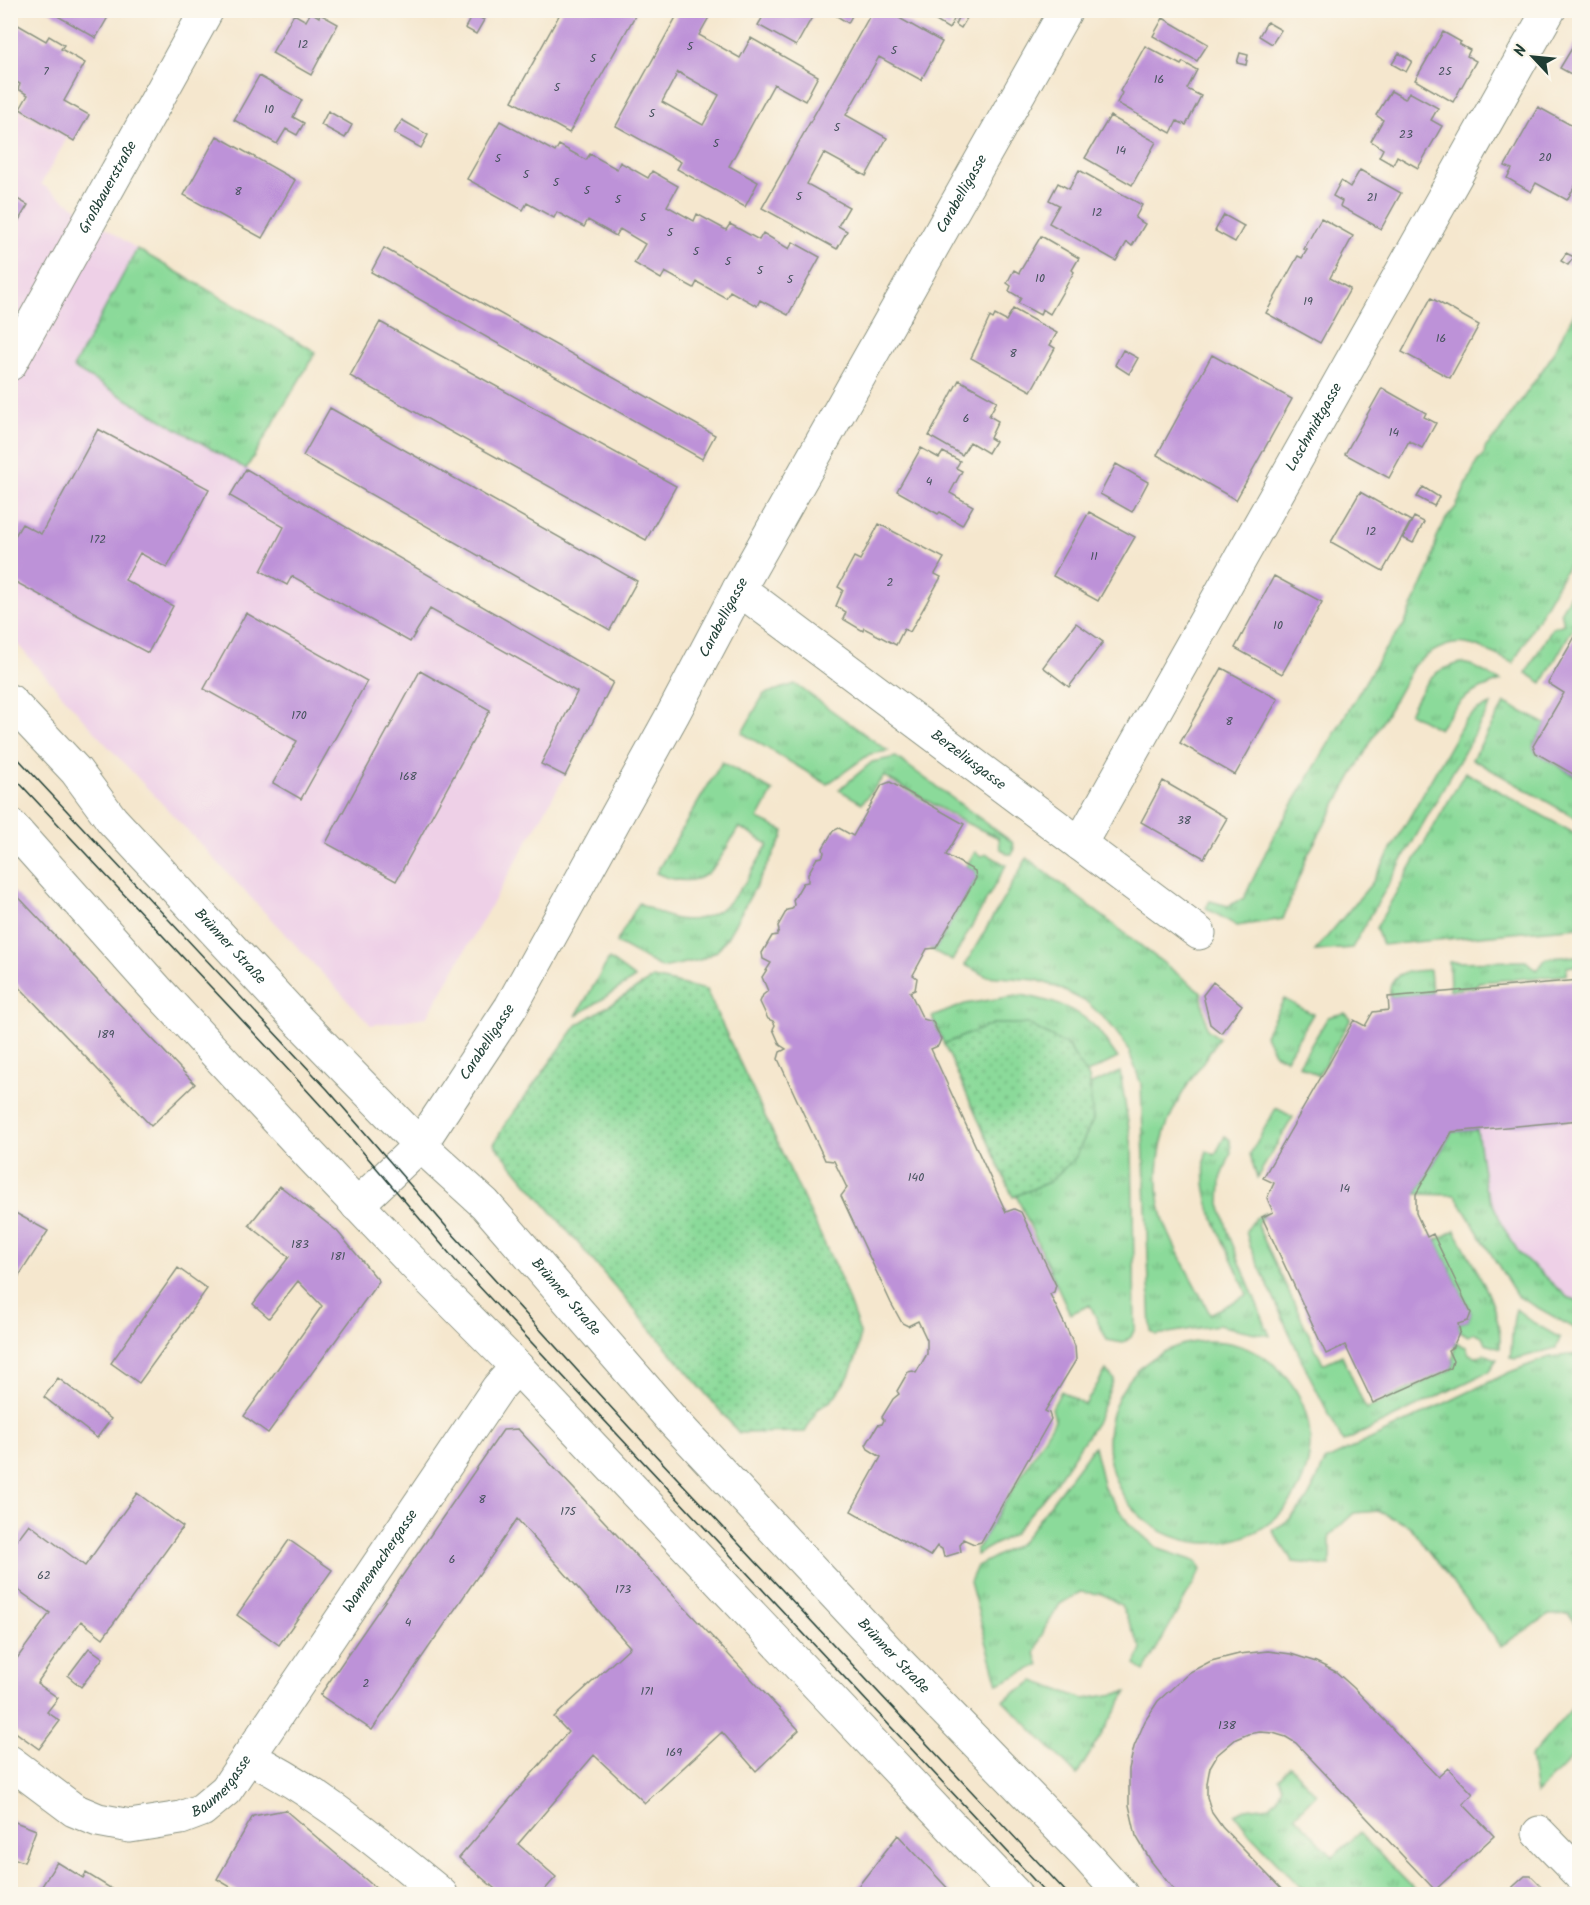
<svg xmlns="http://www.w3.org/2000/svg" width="1590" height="1905" font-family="Kalam,sans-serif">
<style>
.built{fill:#eed0e7}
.grass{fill:url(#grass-tufts);stroke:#558c67;stroke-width:1.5}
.park{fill:url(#park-dots);stroke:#558c67;stroke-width:1.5}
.building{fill:#bd92d8;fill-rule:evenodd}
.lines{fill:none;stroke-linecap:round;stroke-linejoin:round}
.minor-casing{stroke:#8a9281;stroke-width:35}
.primary-casing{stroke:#8a9281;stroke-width:35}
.minor{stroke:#fff;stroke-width:33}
.primary{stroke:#fff;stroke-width:33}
.tram{stroke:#1f3d34;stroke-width:1.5}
.labels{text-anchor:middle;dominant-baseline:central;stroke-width:4.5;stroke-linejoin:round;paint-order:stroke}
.number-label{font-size:12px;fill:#46525d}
.street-label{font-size:15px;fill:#1f3d34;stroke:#fbf7ec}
</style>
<defs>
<pattern id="grass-tufts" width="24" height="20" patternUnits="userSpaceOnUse" patternTransform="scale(1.5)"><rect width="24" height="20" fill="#8bda9a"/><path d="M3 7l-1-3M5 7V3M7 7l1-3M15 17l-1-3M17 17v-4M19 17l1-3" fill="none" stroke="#71b27e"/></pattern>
<pattern id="park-dots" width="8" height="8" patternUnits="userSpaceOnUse" patternTransform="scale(1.5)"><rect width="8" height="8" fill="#8bda9a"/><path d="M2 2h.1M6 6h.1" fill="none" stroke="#71b27e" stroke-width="1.8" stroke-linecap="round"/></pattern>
</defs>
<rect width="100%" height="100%" fill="#fbf7ec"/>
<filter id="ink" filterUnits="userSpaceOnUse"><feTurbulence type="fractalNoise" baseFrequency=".0167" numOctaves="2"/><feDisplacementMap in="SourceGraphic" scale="12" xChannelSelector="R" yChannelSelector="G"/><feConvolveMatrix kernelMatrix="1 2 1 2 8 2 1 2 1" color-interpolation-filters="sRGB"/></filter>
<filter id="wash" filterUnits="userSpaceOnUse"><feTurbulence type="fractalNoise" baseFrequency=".008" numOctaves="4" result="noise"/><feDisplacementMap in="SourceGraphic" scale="24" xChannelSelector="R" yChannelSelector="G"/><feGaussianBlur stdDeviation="1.35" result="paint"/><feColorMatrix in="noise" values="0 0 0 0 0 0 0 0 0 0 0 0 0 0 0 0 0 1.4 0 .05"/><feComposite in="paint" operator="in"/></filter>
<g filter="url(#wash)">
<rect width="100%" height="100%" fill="#f5e7ce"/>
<!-- built -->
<path class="built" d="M10,106L67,138L41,184L137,249L73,367L613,682L565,776L427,1017L371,1025L102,740L11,637Z
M1579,1122V1301L1567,1297L1519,1253L1505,1230L1485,1187L1477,1130L1527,1124Z"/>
<!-- grass -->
<path class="grass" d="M137,249L316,352L246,469L73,368Z
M1579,295V546L1513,663C1471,643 1455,631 1414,665L1307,856L1283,919L1237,926L1206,908L1210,901L1228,906L1244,898L1272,839L1383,652L1404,625L1431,565L1437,537L1446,519L1456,507L1477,462L1484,455L1485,448L1497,435L1548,362L1578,306Z
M1579,578V617L1542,683L1526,673L1552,628L1564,624L1561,611Z
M1461,663L1471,665L1501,681C1464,694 1461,698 1439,729L1409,713C1425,684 1427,671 1461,663Z
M795,684L888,751L870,754L827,784L742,733L764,694Z
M1505,703L1546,724L1533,746L1536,753L1579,778V820L1472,759Z
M1491,705L1352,948L1315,951L1372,883L1465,720L1478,710Z
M896,757L1012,842L1014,848L1012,854H1007L1000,848L999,838L964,822L884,776L862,803L839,790L872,762Z
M722,762L773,791L758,819L784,831L783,837L728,936L717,951L700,960L662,968L616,943L639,903C651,909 663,917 677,919C726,927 748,878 768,844L739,827C716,864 707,896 656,873Z
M1465,772L1579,836V927L1382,945L1376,928Z
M975,852L981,856L987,854L1006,865L952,961L930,949L936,948L976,878L975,871L966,866Z
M1027,858L1201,992L1207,1029L1219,1038C1202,1064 1181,1091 1169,1120C1156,1151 1154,1193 1165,1224C1176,1253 1196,1286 1210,1314L1247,1295C1229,1244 1197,1210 1206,1151L1215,1155L1225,1136L1230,1140L1231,1153L1221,1179L1220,1204L1230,1238L1270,1336L1218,1325L1156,1335L1151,1331L1141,1084L1127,1046L1110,1024L1088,1003L1057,987L1037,980L986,976L965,965Z
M1579,956V965L1567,967L1566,975L1479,982L1474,987L1450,990L1449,962L1526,961L1536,970L1547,958Z
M609,959L635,978L576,1016Z
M1430,970L1432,993L1390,997C1387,970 1410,971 1430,970Z
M1021,995C1048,1000 1079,1008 1098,1030C1105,1039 1111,1049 1118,1058L1085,1074L1068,1046L993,1024L944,1044L932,1017L965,1004Z
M1284,999L1313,1014L1286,1059L1274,1053L1265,1035Z
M1345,1013L1351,1019L1318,1076L1299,1065L1328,1017Z
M1120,1072L1132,1147L1135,1328L1131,1337L1123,1343L1107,1340L1090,1305L1070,1314L1016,1195L1049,1182L1093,1120L1089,1085Z
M1276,1108L1293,1117L1257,1178L1250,1154Z
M1477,1130L1485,1187L1505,1230L1519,1253L1567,1297L1579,1301V1331L1517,1296L1455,1195L1416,1194L1452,1132Z
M1265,1213L1257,1225L1323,1364L1342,1355L1366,1409L1452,1369L1455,1343L1466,1347L1469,1354L1478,1357L1484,1354L1497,1359L1488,1372L1343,1442L1304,1365L1250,1246L1246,1231L1255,1218Z
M1455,1230C1473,1265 1503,1308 1500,1348L1485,1343L1482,1336L1475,1333L1468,1336L1460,1331L1458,1324L1468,1321L1471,1313L1436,1240Z
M1516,1309L1534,1323L1560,1338L1556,1348L1516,1359L1510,1358C1513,1341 1511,1326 1516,1309Z
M1108 1442a101 101 0 1 1 202 0a101 101 0 1 1-202 0Z
M1579,1354V1627L1568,1614L1549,1615L1501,1646L1410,1526L1378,1511L1354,1513L1330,1535V1566L1293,1562L1272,1530C1304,1515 1312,1492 1325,1461L1510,1372L1550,1357Z
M1106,1370L1114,1379L1096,1423L1052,1488L1013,1534L976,1555V1550L1055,1420L1052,1408L1061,1391L1085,1405Z
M1094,1446L1104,1488L1129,1524L1159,1549L1198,1562L1201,1570L1144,1671L1135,1665L1142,1650L1121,1605L1102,1594L1080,1592L1060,1604L1044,1630L1035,1653L1039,1665L998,1684L970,1582L977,1566L1021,1543Z
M1034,1681L1084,1699L1127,1692L1077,1775L1003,1700Z
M1579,1695V1750L1536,1794L1530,1757L1578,1701Z
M1290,1766L1316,1794L1295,1816L1333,1857L1359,1833L1419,1894H1307L1250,1834L1235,1814L1245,1809L1270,1806L1277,1799L1282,1786L1279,1778Z"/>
<!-- park -->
<path class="park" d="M653,978L706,990L840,1277L860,1333L857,1356L848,1378L832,1400L818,1409L805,1432L739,1433L494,1144L504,1126L577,1025Z
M993,1024H1028L1068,1046L1089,1078L1093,1120L1075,1158L1049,1182L1013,1197L944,1044Z"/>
<g id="blocks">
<!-- building -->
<path class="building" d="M47,10H112L96,38Z
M562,10H629L636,14L569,133L512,101Z
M680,10H713L699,35L740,58L751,38L818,76L805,101L774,84L729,166L758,182L745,207L677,169L681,162L616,126ZM678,72L719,95L703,125L662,102Z
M767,10H816L796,46L758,25Z
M827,10H855L848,23Z
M873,10H885L942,42L921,80L879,57L846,115L887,138L866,176L824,153L807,184L849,207L838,226L847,231L837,249L762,208Z
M918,10H959L949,29Z
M311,12L319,17L320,14L338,24L311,75L272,53L294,14L306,21Z
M473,14L484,20L476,34L465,28Z
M960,14L967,18L961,28L955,24Z
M1163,18L1208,44L1197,61L1153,36Z
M13,22L46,41L49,36L64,45L61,49L85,63L64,101L89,115L74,141L20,109L28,95L18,89L20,84L10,78V26Z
M1267,22L1281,30L1272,44L1259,36Z
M1443,32L1461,42L1459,44L1470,50L1467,56L1476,61L1453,102L1415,80Z
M1580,35V79L1560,68Z
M1145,46L1181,65L1183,62L1197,70L1187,89L1201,96L1186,125L1177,121L1171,133L1117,103L1122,93L1120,91Z
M1240,53L1248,55L1246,65L1237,63Z
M1399,53L1412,61L1406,72L1392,64Z
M259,76L302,100L293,117L304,123L297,135L286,129L277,144L234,120Z
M1391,91L1405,99L1409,92L1438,108L1431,120L1442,126L1418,168L1397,156L1393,165L1379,157L1383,149L1371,141L1383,120L1376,115Z
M1538,107L1580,130V177L1567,200L1536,183L1531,192L1507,178L1512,169L1505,166Z
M328,111L352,125L345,138L321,125Z
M1110,116L1156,142L1132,185L1085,158Z
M402,120L428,135L421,148L394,133Z
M500,121L555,152L559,145L586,160L590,154L617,169L620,162L648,178L652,171L678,186L667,206L694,221L697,214L726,230L730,224L759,240L763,233L789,249L793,242L820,257L788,315L760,300L757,306L730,291L726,298L697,282L694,288L665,272L661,279L634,263L645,244L620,229L616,236L588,220L584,227L557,212L554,218L527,203L523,210L467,179Z
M217,136L295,180L262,238L184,195Z
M1079,170L1142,205L1135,218L1145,224L1132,246L1127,242L1116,261L1049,223L1059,205L1049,200L1058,183L1069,189Z
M1360,170L1401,193L1381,229L1340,206L1342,201L1333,196L1341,181L1350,187Z
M10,195L28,205L10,235Z
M1224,215L1244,226L1235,242L1215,231Z
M1321,218L1353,236L1330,278L1350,289L1320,343L1266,313L1298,256L1302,258L1307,250L1304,249Z
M1041,236L1079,258L1072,270L1074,272L1050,314L1042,309L1040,315L1018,303L1021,298L1009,291L1011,286L1007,283L1014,270L1019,273Z
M384,248L715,435L702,459L371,272Z
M1566,253L1574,257L1568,265L1561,261Z
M1431,298L1479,325L1450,378L1402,352Z
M1013,309L1057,333L1050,345L1055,348L1031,391L971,358L990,317L993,319L995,315L1006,321Z
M380,322L676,486L646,540L350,376Z
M1123,350L1138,358L1129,374L1115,365Z
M1212,355L1292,399L1236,500L1157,455Z
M959,380L997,401L989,416L998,421L990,438L995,441L988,453L970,442L962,455L929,436Z
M1382,388L1426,413L1424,417L1436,423L1422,448L1409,441L1389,478L1345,454Z
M330,408L637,581L610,630L303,456Z
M98,429L209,489L167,568L140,553L125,580L173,606L148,653L10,579V544L22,524L41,534Z
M921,448L939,458L943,452L960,461L956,468L962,471L950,493L973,506L962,525L940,512L938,514L897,491Z
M1116,464L1148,482L1132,512L1100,494Z
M246,469L613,682L565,776L541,764L577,692L430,609L410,642L292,576L287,585L261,571L284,527L230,496Z
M1423,487L1439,497L1434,506L1417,497Z
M1360,492L1411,521L1383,571L1331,542Z
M1089,512L1135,537L1098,601L1053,576Z
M1414,517L1424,522L1413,543L1403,538Z
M879,524L944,558L935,574L941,577L910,632L904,629L896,645L864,628L863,631L843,619L846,612L836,606L843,590L838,587L854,557L860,560Z
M1274,576L1322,602L1282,674L1235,648Z
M246,613L367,681L301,799L273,783L297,741L204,689Z
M1076,623L1103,642L1069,687L1043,667Z
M1580,628V778L1536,753L1533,746L1564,693L1548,683Z
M1222,668L1278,699L1235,775L1180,743Z
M420,671L490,710L396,881L326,843Z
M1163,781L1227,818L1204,858L1141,822Z
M890,782L964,824L946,855L975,871L976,878L936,948L927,949L913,975L917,978L915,990L910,992L923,1019L933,1022L941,1039L938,1046L931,1049L1006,1212L1014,1209L1021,1212L1056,1285L1054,1292L1050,1294L1075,1346L1076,1360L1045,1411L1049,1413L1051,1419L981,1542L974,1544L963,1539L960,1545L961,1552L944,1557L942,1549L937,1546L930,1556L851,1511L881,1457L868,1449L866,1445L878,1425L882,1424L884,1420L882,1417L893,1399L899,1394L897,1391L908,1372L913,1371L916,1373L927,1354V1340L918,1321L908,1326L902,1323L891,1303L841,1196L847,1188L834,1161L825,1160L778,1059L780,1052L786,1049L780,1045L773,1029L775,1025L773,1021L768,1019L760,1002L763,995L768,991L762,977L771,963L763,959L762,953L772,936L777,935L779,931L778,926L787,910L792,909L794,905L793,900L803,883L808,882V874L817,858L822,857L824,853L823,848L833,831L839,828L853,836L882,785Z
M10,888L195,1084L151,1126L10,977Z
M1580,980V1120L1452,1132L1416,1194V1213L1427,1237L1433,1234L1471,1313L1468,1321L1458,1324L1460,1331L1453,1347L1448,1350L1453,1361L1451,1368L1373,1403L1345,1345L1326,1354L1262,1217L1273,1212L1267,1198L1274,1183L1263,1178L1354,1020L1365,1026L1373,1012L1389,1010L1388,997Z
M1213,982L1242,1005L1221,1033L1210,1024L1203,995Z
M280,1186L337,1231L379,1281L268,1433L244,1416L322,1306L298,1281L269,1318L253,1304L289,1257L249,1225Z
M10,1210L48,1231L10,1290Z
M178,1268L207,1289L139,1383L111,1363Z
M58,1378L111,1419L97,1438L44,1397Z
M518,1429L799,1730L756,1771L722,1732L645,1803L594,1755L518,1844L556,1877L541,1894H501L459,1858L568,1732L554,1717L630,1647L517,1519L372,1730L320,1695L503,1430Z
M137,1493L183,1527L103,1638L81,1621L37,1683L58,1698L47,1712L60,1721L39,1749L10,1728V1668L50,1613L10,1584V1549L29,1524L85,1566Z
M289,1540L332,1570L279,1645L237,1615Z
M89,1648L103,1658L81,1687L68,1676Z
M1268,1651L1291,1654L1316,1662L1336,1672L1354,1688L1438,1777L1448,1768L1473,1794L1463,1804L1494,1836L1435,1890L1296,1743L1286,1737L1273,1733L1260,1732L1248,1734L1236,1739L1217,1755L1210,1767L1207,1783V1797L1212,1813L1222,1827L1286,1894H1177L1151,1861L1136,1836L1129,1805V1769L1134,1747L1145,1721L1158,1701L1190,1672L1211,1661L1239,1654Z
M285,1810L378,1890L383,1894H242L217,1879L253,1816Z
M10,1820L36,1830L24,1862L10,1857Z
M898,1835L953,1894H852Z
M57,1862L83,1878L86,1873L120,1894H37Z
M1525,1876H1531L1549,1894H1505Z"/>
</g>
</g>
<g filter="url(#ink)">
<use href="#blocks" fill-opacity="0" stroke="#8a9281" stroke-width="1.5"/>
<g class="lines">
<!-- minor casing -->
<g class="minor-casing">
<g id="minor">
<path id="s1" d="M10,364L207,10"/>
<path id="s2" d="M739,589L1199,933"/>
<path id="s3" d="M1080,844L1549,10"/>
<path id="s4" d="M357,1205L420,1145L511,1007L673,714L739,589L1066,10"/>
<path d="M248,1757C320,1792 379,1844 441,1894"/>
<path id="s5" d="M10,1762L74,1810L98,1820L130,1826L181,1818L202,1810L226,1790L498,1388L517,1367"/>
<path d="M1539,1833L1580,1875"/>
</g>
</g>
<!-- primary casing -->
<g class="primary-casing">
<g id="primary">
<path id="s6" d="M10,701L76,771L112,820L296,1018L420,1145L485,1204L673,1421L901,1665L1086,1855L1121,1894"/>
<path d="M10,825L157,990L311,1156L417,1267L517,1367L1015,1894"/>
</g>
</g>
<!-- minor -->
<use href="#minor" class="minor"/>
<!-- primary -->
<use href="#primary" class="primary"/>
<!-- tram -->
<path class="tram" d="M10,750L328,1090L450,1231L629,1427L1068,1894
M10,773L270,1050L356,1144L460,1266L1047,1894"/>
</g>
</g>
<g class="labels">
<!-- number labels -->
<g class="number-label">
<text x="303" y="44">12</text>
<text x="690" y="46">5</text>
<text x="894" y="50">5</text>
<text x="593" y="58">5</text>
<text x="46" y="71">7</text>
<text x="1445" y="71">25</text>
<text x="1159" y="79">16</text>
<text x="557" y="87">5</text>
<text x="269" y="109">10</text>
<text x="652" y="113">5</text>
<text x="837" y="127">5</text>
<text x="1406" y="134">23</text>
<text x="716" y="143">5</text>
<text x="1121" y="150">14</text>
<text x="1545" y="157">20</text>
<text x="498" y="158">5</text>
<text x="526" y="174">5</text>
<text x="556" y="182">5</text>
<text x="587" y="190">5</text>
<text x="238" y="191">8</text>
<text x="799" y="196">5</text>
<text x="1372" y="197">21</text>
<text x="618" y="199">5</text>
<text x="1097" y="212">12</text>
<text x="643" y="217">5</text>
<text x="670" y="232">5</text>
<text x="696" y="251">5</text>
<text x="728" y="261">5</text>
<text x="760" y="270">5</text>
<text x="1040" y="278">10</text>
<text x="790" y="279">5</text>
<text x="1308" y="301">19</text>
<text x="1441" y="338">16</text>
<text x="1013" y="353">8</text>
<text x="966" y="418">6</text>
<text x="1394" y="432">14</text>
<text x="929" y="481">4</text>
<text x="1371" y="531">12</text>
<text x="98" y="539">172</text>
<text x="1094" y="556">11</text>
<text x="890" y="582">2</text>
<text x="1278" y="625">10</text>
<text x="299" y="715">170</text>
<text x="1229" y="721">8</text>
<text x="408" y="776">168</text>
<text x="1184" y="820">38</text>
<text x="106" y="1034">189</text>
<text x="916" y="1177">140</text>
<text x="1345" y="1188">14</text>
<text x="300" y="1244">183</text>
<text x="338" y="1256">181</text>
<text x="482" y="1499">8</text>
<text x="568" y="1511">175</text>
<text x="452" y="1559">6</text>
<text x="44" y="1575">62</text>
<text x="623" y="1589">173</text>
<text x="408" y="1622">4</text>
<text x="366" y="1683">2</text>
<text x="647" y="1691">171</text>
<text x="1227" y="1725">138</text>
<text x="674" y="1752">169</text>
</g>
<!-- street labels -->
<g class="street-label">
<text stroke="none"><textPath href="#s1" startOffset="202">Großbauerstraße</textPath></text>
<text stroke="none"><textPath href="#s4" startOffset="1182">Carabelligasse</textPath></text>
<text stroke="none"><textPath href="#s3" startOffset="478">Loschmidtgasse</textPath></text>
<text stroke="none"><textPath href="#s4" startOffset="696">Carabelligasse</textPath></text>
<text stroke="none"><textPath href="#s2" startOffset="286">Berzeliusgasse</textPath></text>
<text stroke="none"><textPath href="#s6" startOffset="330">Brünner Straße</textPath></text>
<text stroke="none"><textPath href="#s4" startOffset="210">Carabelligasse</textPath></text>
<text stroke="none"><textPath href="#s6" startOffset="816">Brünner Straße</textPath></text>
<text stroke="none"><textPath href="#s5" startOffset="520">Wannemachergasse</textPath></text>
<text stroke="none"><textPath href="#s6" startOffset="1302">Brünner Straße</textPath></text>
<text stroke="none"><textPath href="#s5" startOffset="243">Baumergasse</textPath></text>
</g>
</g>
<!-- margin -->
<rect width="1590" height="1905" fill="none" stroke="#fbf7ec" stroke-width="36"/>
<!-- north arrow -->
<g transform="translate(1533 57) rotate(296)" stroke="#fbf7ec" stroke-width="4.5" paint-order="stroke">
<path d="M0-4.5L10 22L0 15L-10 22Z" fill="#1f3d34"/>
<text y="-9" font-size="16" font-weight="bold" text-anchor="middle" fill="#1f3d34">N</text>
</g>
</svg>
